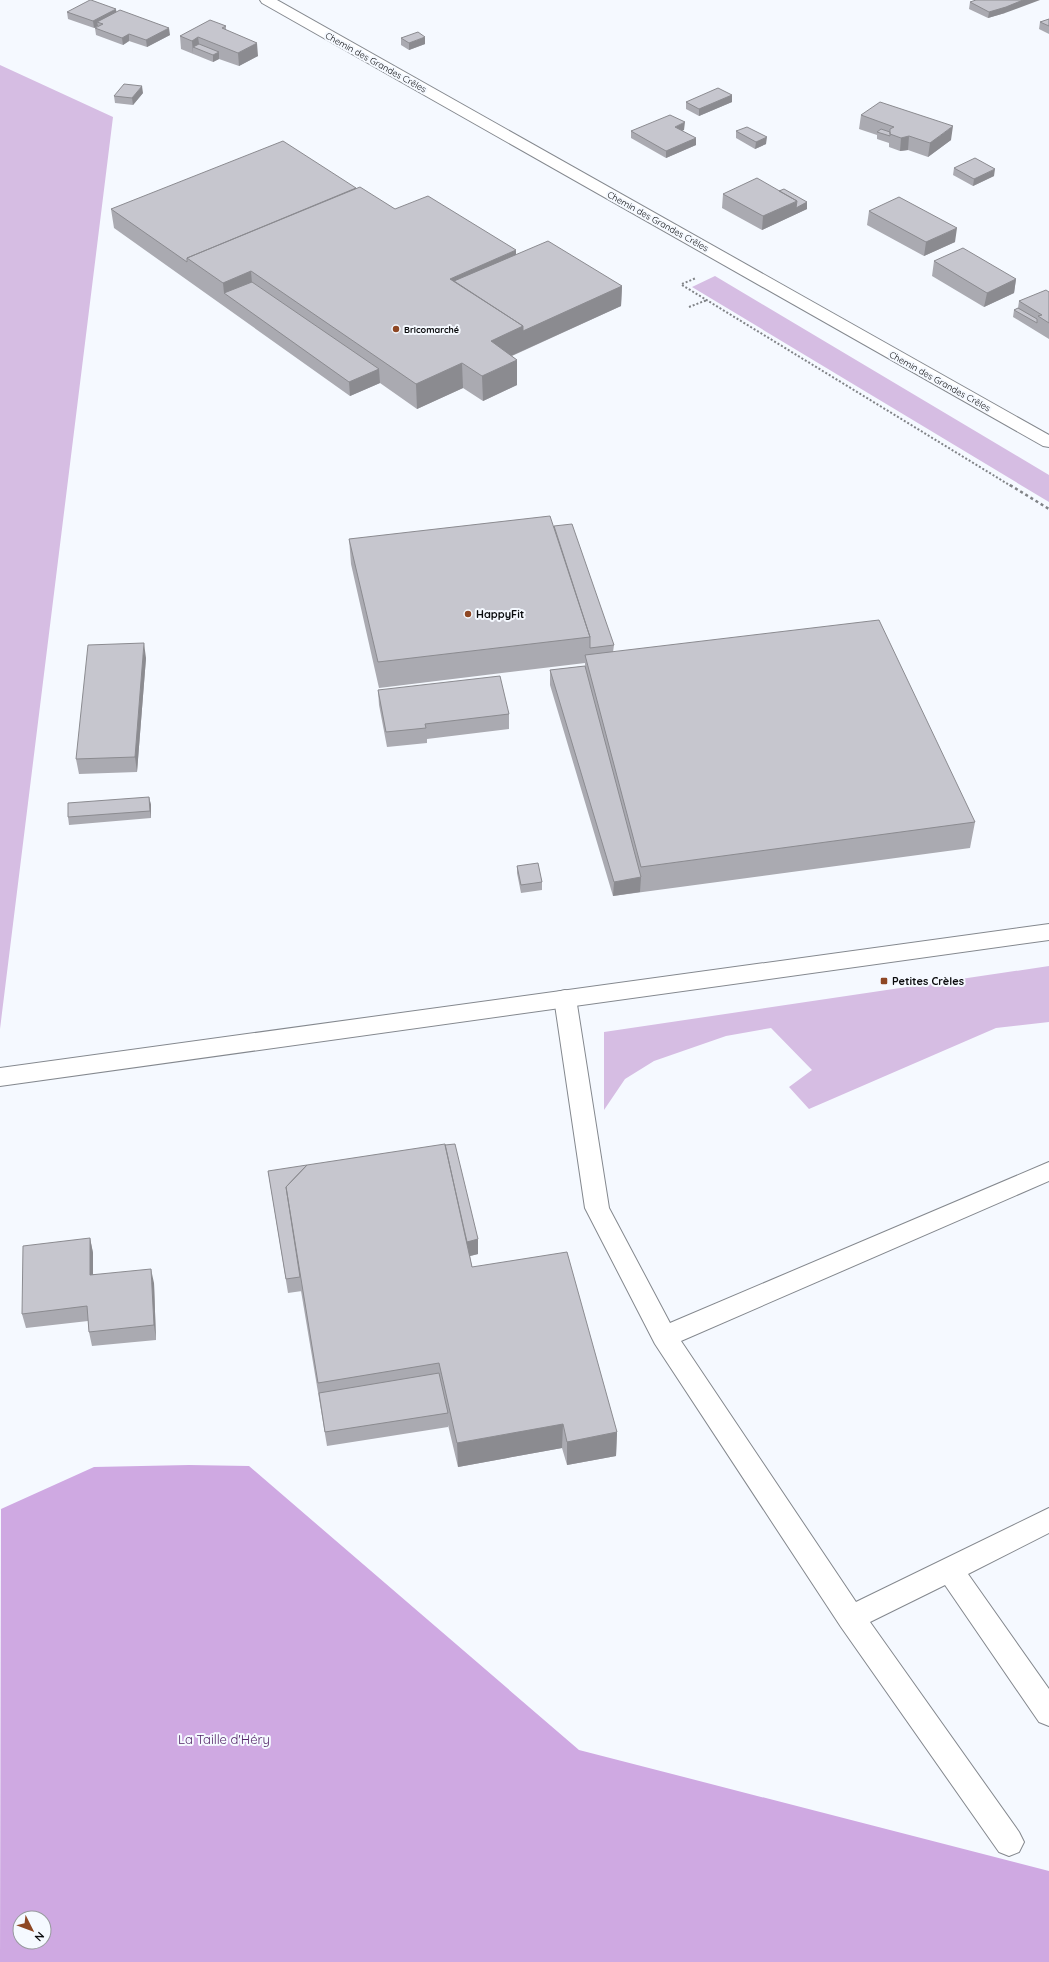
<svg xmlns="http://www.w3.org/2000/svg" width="1049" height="1962" font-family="Quicksand,sans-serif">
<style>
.green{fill:#d6bde3}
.forest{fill:#cfa9e2;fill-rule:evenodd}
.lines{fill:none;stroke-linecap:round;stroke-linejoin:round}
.service-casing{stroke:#84888e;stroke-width:2}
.minor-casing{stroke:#84888e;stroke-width:2}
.secondary-casing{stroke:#84888e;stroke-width:2}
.path-far1{stroke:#808387;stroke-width:2;stroke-dasharray:2 2;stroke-linecap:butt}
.path{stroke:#808387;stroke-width:2.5;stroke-dasharray:3 3;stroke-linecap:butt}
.service{fill:#fff;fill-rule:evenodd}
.minor{fill:#fff;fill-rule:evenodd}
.secondary{fill:#fff;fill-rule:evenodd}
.wall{fill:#aaaab1}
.shaded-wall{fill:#8b8b90}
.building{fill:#c6c6ce;stroke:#8b8b90}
.poi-dot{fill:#8e4724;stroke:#f5f9ff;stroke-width:1.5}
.labels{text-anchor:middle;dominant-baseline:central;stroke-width:4;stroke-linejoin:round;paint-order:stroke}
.far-street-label{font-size:9px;fill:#0a0b0d;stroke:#f5f9ff}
.far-poi-label{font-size:9px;font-weight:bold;fill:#0a0b0d;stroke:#f5f9ff;text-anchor:start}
.poi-label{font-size:11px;font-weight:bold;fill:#0a0b0d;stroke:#f5f9ff;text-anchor:start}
.near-park-label{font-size:13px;fill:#522467;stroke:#f5f9ff}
</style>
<rect width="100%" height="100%" fill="#f5f9ff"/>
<!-- green -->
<path class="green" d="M0,65L113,117L0,1029Z
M715,276L1049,475V502L692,287Z
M1049,966V1022L996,1028L809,1109L789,1087L812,1070L771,1028L726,1036L654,1061L625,1079L604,1110V1032Z"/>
<!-- forest -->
<path class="forest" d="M189,1465L249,1466L579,1750L1049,1871V1962H0L1,1509L94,1467ZM20,1918H44V1942H20Z"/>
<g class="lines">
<!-- service casing -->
<g class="service-casing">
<path id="service" d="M565,990L573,992L576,998L609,1208L670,1323L1049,1162V1181L681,1341L856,1602L1049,1508V1533L968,1574L1049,1689V1726L1039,1722L945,1585L870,1622L1019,1832L1024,1842L1019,1852L1009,1856L999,1852L841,1627L655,1344L585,1208L554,998L557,992Z"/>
</g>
<!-- minor casing -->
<g class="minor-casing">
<path id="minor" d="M260,0H277L1049,435V447L1043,446L262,3Z"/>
</g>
<!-- secondary casing -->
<g class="secondary-casing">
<path id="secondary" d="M1049,924V940L0,1086V1068Z"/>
</g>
<!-- path-far1 -->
<path class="path-far1" d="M682,284L696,278
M682,285L1011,486
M689,307L707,300"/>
<!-- path -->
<path class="path" d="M1010,485L1049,509"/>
<!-- service -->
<use href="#service" class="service"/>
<!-- minor -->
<use href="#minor" class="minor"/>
<!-- secondary -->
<use href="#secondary" class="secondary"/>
</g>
<!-- wall -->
<path class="wall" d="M970,2L1005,13L988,18L969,9Z
M67,12H116L170,35L147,47L129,41L123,45L96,35L95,28L98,27V26L94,28L68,19Z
M1049,19V34L1039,29L1040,22Z
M226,26V30L258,56L239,66L219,59L213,62L181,49L180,36Z
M401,38L425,44L409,50L401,45Z
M143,93L133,105L115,103L114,96Z
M732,95V102L699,116L686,109V102Z
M861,115L951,140L928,157L908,150L900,151L889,147V143L877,139V135L859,129Z
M682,130L696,145L666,158L631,138V131L684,130Z
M736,131L766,144L755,149L736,138Z
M954,168L994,176L973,186L953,175Z
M356,188L395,209L516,255L622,286L621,306L512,356L517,360V385L483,401L463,388L417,409L380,383L350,396L114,228L111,209Z
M723,194L807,209L762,230L722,208Z
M869,211L955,242L924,256L867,225Z
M934,261L1016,279L1014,293L984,307L932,276Z
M1049,292V339L1013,317L1014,310L1018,308L1019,301Z
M554,526L614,645L613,652L975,822L970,848L613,896L550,685V670L585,666V663L379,688L351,564L349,539Z
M146,658L137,772L79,774L76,759Z
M378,690L509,714V729L427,739V743L387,747L379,705Z
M149,797L151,805V818L69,825L68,817Z
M517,866L542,882V890L521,893L517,873Z
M268,1171L478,1239V1254L470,1256L472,1267L617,1432L616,1456L567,1465L562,1448L458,1467L448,1425V1427L327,1446L301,1291H302L288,1293Z
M90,1238L93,1253V1274L154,1283L156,1340L92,1346L89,1332L88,1321L26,1328L22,1314Z"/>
<!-- shaded-wall -->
<path class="shaded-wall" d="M1023,0H1040L1005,13L988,18L989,12Z
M116,9L117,16L97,22L98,26L94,28L93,21Z
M169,28L170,35L147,47L146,40Z
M129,34V41L123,45L122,38Z
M198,37L200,50L193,47V54L192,41Z
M425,37V44L409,50V43Z
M257,43L258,56L239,66L238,53Z
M219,52V59L213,62V55Z
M142,86L143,93L133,105L132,98Z
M732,95V102L699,116V109Z
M685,122L684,130L675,134V127Z
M953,126L951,140L928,157L930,143Z
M909,136L908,150L900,151L901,138Z
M767,137L766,144L755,149L756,142Z
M696,138V145L666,158V151Z
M995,169L994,176L973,186L974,179Z
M797,201L807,202V209L762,230L763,216Z
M957,228L955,242L924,256L926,242Z
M516,250V274L468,295L450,279Z
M251,271L253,296L224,293L223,283Z
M1016,279L1014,293L984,307L987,293Z
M622,286L621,306L491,365V341L523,326Z
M517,360V385L483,401L482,376Z
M462,363L463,388L417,409L416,384Z
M379,369L380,383L350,396L349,382Z
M144,643L146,658L137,772L135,757Z
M149,797L151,805V818L150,811Z
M641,877L640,892L613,896L614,882Z
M90,1238L93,1253V1289L90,1275Z
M478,1239V1254L466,1257L465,1242Z
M151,1269L154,1283L156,1340L154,1325Z
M563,1424L562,1448L458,1467L457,1443Z
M617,1432L616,1456L567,1465V1442Z"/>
<!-- building -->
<path class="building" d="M90,0H91L116,9L93,21L67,12Z
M976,0H1023L1006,7L989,12L970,2Z
M120,10L169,28L146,40L129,34L122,38L95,28L103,24L97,22Z
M1049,19V26L1040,22Z
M210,20L226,26L222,28L257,43L238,53L198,37L192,41L180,36Z
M418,32L425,37L409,43L401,38Z
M199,44L219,52L213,55L193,47Z
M124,84L142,86L132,98L114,96Z
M718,88L732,95L699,109L686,102Z
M880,102L953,126L930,143L909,136L901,138L890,134V129L894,127L861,115Z
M670,115L685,122L675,127L696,138L666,151L631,131Z
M747,127L767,137L756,142L736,131Z
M881,129L890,132V136L877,132Z
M283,141L356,188L187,258V262L111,209Z
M975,158L995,169L974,179L954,168Z
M757,178L797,201L763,216L723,194Z
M360,187L395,209L428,196L516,250L450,279L523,326L491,341L517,360L482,376L462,363L416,384L251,271L223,283L187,258Z
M784,189L807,202L796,208L797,201L779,191Z
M899,197L957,228L926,242L869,211Z
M548,241L622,286L523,331V326L454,281Z
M963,248L1016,279L987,293L934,261Z
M252,282L379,369L349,382L224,293Z
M1046,290L1049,292V323L1038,316L1042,315L1019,301Z
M1018,308L1037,319V323L1014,310Z
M550,516L590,637L378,662L349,539Z
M572,524L614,645L590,648V637L554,526Z
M879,620L975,822L641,867L585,655Z
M144,643L135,757L76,759L88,645Z
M585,666L641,877L614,882L550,670Z
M500,676L509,714L425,724L426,728L386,732L378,690Z
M149,797L150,811L68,817V803Z
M538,863L542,882L521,885L517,866Z
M445,1144L472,1267L567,1252L617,1432L567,1442L563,1424L457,1443L439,1363L318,1383L286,1187L307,1165Z
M455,1144L478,1239L467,1242L445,1145Z
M307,1165L286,1187L300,1277L286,1279L268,1171Z
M90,1238V1275L151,1269L154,1325L89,1332L87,1306L22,1314L23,1246Z
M439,1373L448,1413L325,1432L319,1393Z"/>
<!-- markers -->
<g class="poi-dot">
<circle cx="396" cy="329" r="4"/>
<circle cx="468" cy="614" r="4"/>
<rect x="880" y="977" width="8" height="8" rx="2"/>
</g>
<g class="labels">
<!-- far-street labels -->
<g class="far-street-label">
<text transform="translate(376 62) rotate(29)">Chemin des Grandes Crêles</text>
<text transform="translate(658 221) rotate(29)">Chemin des Grandes Crêles</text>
<text transform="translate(940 381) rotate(29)">Chemin des Grandes Crêles</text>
</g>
<!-- far-poi labels -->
<g class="far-poi-label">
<text x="404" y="329">Bricomarché</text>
</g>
<!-- poi labels -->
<g class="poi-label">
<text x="476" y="614">HappyFit</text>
<text x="892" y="981">Petites Crèles</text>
</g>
<!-- near-park labels -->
<g class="near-park-label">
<text x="224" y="1739">La Taille d'Héry</text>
</g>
</g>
<!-- north arrow -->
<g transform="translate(32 1930) rotate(132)"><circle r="19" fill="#f5f9ff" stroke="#979a9e"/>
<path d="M0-3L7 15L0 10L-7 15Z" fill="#8e4724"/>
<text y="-6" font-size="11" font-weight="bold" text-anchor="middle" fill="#0a0b0d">N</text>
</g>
</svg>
